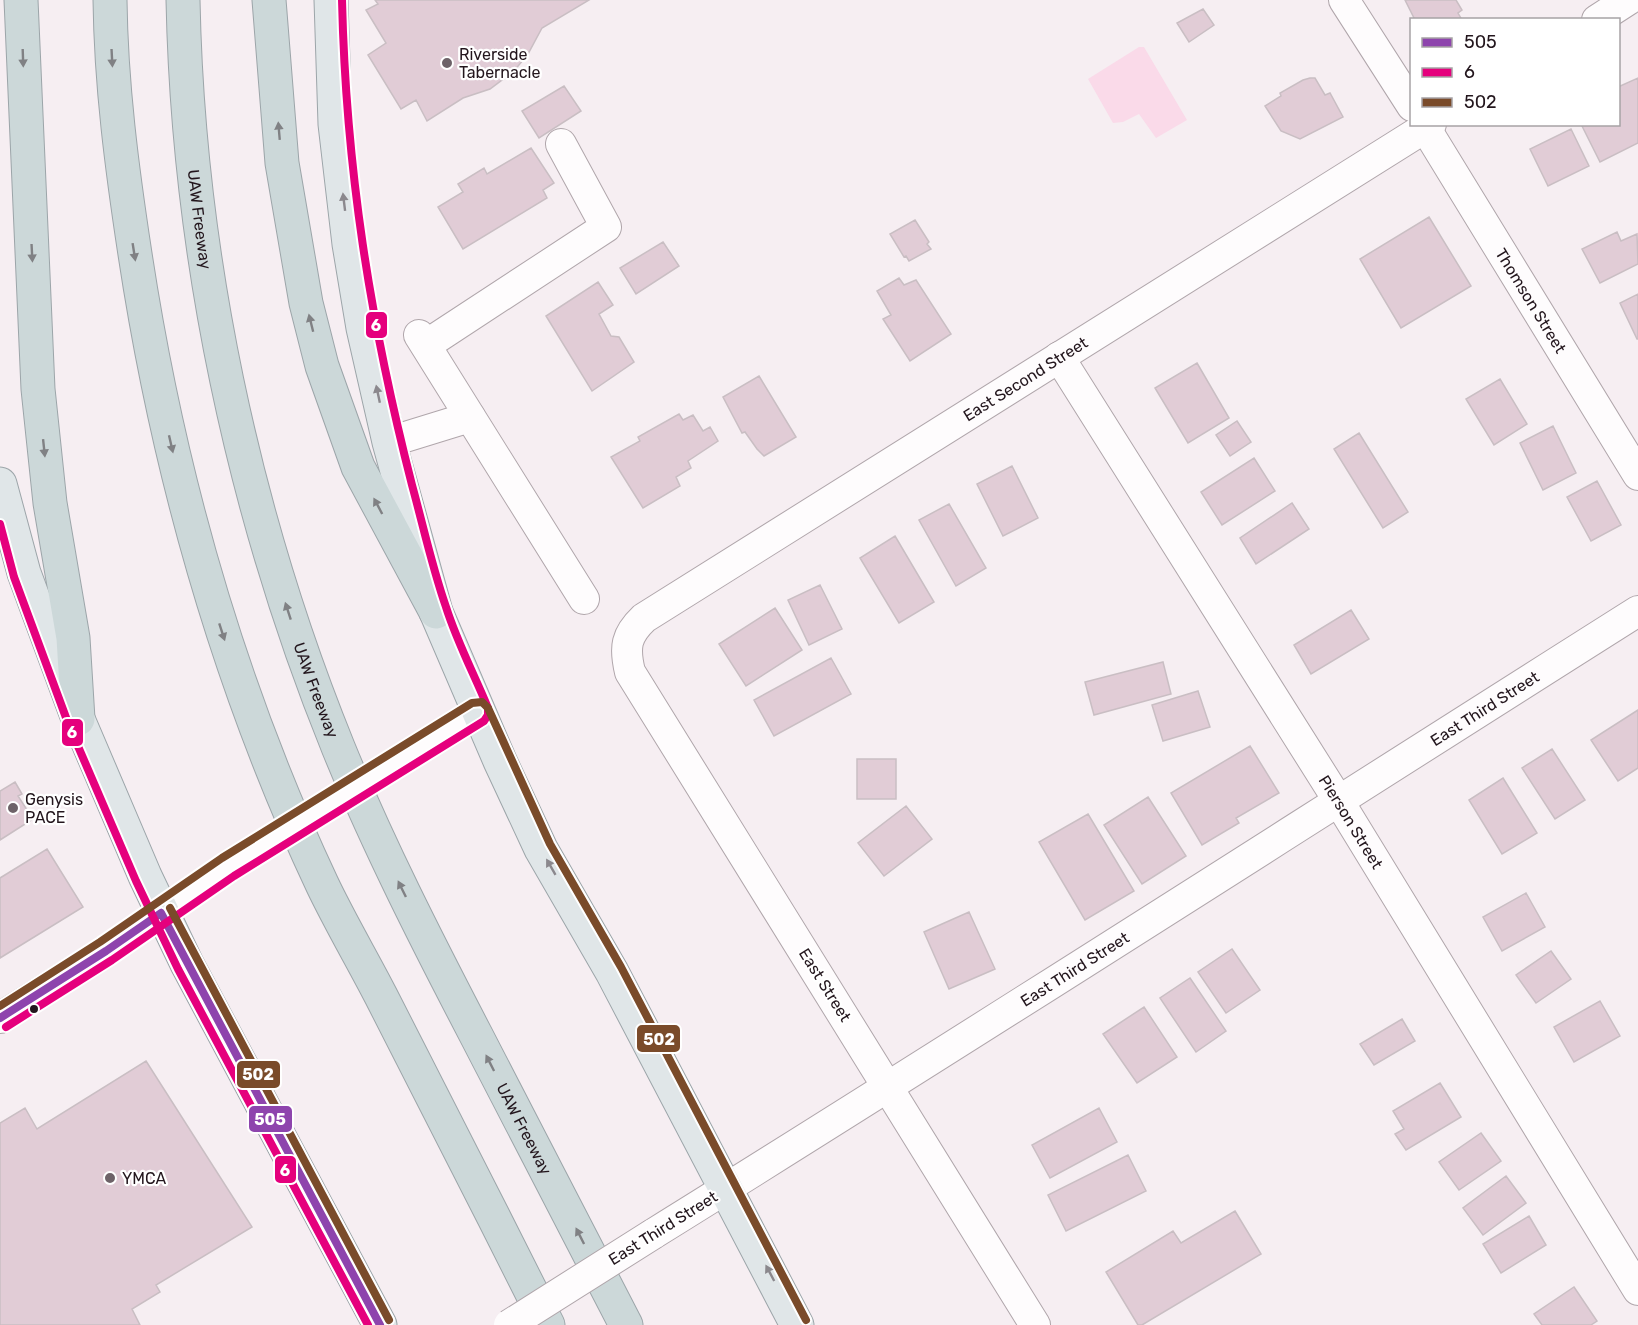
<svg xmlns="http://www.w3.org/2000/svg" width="1638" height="1325" font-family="Rubik,sans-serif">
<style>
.green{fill:#fadae9}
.building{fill:#e1ccd6;stroke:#c9bec3;stroke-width:1.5}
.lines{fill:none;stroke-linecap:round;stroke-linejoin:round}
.minor-casing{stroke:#b0a6ab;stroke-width:32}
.major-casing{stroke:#9ca5a9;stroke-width:35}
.highway-casing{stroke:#9ca5a9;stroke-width:35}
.minor{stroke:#fefcfd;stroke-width:30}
.major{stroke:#e0e6e8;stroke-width:33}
.highway{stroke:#ccd8d9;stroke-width:33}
.minor-bridge-casing{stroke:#b0a6ab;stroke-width:32;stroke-linecap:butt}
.minor-bridge{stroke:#fefcfd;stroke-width:30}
.bus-1-casing{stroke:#fff;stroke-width:12}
.bus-2-casing{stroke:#fff;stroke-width:12}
.bus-3-casing{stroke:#fff;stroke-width:12}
.bus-1{stroke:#8e44ad;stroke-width:8}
.bus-2{stroke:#e5007d;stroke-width:8}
.bus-3{stroke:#7a4b2a;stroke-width:8}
.oneway{fill:#808184}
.oneway2{fill:#8b888d}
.poi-dot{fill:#6d6268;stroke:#fff;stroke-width:2}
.bus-dot{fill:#23161d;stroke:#fff;stroke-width:2}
.labels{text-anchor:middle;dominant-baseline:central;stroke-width:4.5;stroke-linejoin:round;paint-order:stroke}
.poi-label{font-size:16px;fill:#23161d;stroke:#fff;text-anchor:start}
.street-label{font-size:16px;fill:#23161d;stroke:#fff}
.line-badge{stroke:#fff;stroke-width:2}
.badge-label{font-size:16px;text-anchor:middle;font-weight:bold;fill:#fff}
</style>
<rect width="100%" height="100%" fill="#f6eef2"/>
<!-- green -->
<path class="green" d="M1139,47H1144L1187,120L1156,138L1139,114L1123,122L1113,123L1088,79Z"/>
<!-- building -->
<path class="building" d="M375,0H589L542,28L528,54L514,71L490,89L463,98L427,121L416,100L401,109L368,55L386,43L366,10L378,4Z
M1405,0H1456L1462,10L1458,13L1462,20H1415Z
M1203,9L1214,25L1189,42L1177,23Z
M1310,78H1315L1325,95L1330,93L1343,117L1300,139L1281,131L1265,106L1281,96L1280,93L1303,80Z
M1638,78V143L1600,162L1581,124H1618V87Z
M564,86L581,111L539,138L522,111Z
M1571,129L1589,166L1548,186L1530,149Z
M531,148L554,183L543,190L547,198L463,249L438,207L463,192L458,184L484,168L487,174Z
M1429,217L1471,286L1401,328L1360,259Z
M915,220L929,242L927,244L931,249L909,261L906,256L904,257L890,234Z
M1617,232L1621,241L1637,234L1638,264L1600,283L1582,249Z
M663,242L679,266L636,294L620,268Z
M899,278L904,285L916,280L951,334L910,361L883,319L891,315L877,291Z
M598,282L613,305L599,314L611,336L619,337L634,362L592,391L546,316Z
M1638,294V339H1637L1620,303Z
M1197,363L1229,418L1188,443L1155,388Z
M759,376L796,437L764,456L757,449L745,432L742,433L723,397Z
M1500,379L1527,424L1494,445L1466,399Z
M679,414L683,420L693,415L703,431L710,427L718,441L688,461L691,468L676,477L680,486L643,508L611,457L640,441L638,437Z
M1237,421L1251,442L1230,456L1216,435Z
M1553,426L1576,473L1543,490L1520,443Z
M1359,433L1408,512L1383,528L1334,449Z
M1254,458L1275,491L1222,525L1201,492Z
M1012,466L1038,518L1003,536L977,484Z
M1597,481L1621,525L1591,541L1567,497Z
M1292,503L1309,529L1256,564L1240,538Z
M949,504L986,568L956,586L919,520Z
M895,536L934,602L899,623L860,558Z
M820,585L842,629L809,645L788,600Z
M775,608L802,650L746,686L719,644Z
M1351,610L1369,639L1311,674L1294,645Z
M831,658L851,694L774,736L754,700Z
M1163,662L1171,694L1094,715L1085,682Z
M1198,691L1210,727L1163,741L1152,705Z
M1638,710V768L1618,781L1591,740Z
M1250,746L1279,793L1236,818L1239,823L1202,845L1171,793Z
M1552,749L1585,800L1555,819L1522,768Z
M857,759H896V799H857Z
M1503,778L1537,833L1502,854L1469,800Z
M15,782L22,794L18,796L33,819L0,840V791Z
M1148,797L1186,856L1142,884L1104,825Z
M906,806L932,839L884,876L858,843Z
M1088,814L1134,891L1085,920L1039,842Z
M47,849L83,907L0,958V878Z
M1526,893L1545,927L1502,951L1483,917Z
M969,912L995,969L949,989L924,932Z
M1232,949L1260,990L1226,1013L1198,972Z
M1551,951L1571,979L1536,1003L1516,975Z
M1190,978L1226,1031L1196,1052L1160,998Z
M1600,1001L1620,1036L1574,1062L1554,1027Z
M1144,1007L1177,1057L1137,1083L1103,1034Z
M1402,1019L1415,1041L1374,1065L1360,1044Z
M146,1061L252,1227L156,1285L160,1292L132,1309L140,1325H0V1123L25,1108L37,1129Z
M1440,1083L1461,1117L1406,1150L1395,1134L1404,1129L1393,1111Z
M1099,1108L1117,1142L1050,1178L1032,1145Z
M1481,1133L1501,1161L1459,1190L1439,1162Z
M1128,1155L1146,1191L1066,1231L1048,1195Z
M1506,1176L1526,1203L1483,1235L1463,1208Z
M1235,1211L1261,1254L1142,1325H1138L1106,1272L1173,1231L1181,1243Z
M1529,1216L1546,1245L1501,1273L1483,1244Z
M1574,1287L1597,1321L1591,1325H1542L1534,1314Z"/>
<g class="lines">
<!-- minor casing -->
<g class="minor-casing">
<g id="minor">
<path d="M1344,0L1412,106"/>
<path d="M1597,20L1628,0"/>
<path id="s1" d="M1423,124L1638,475"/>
<path d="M419,335L584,599"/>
<path d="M426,345L606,227L561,144"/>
<path id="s2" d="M1059,357L1338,800L1638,1290"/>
<path d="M389,442L470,417"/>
<path d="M415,751L478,712"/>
<path d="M0,1018L106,951L228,867"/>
<path id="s3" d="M653,1234C983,1029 1309,819 1638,611"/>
<path id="s4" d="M1035,1325L630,672C624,647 626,635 644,618L1431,124"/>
</g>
</g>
<!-- major casing -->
<g class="major-casing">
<path id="major" d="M331,0L335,124L349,244L363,328L389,442L436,612L500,761L541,849L612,972L797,1325
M0,484L24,573L78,719L145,876L187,964L380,1325"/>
</g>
<!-- highway casing -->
<g class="highway-casing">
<g id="highway">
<path d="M21,0L38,389L50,503L73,638L78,719"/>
<path d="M110,0C111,85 122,169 135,254C168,471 228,684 322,884C340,922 362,959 381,996C437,1106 493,1215 548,1325"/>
<path id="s5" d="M183,0C188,252 243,513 338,747C378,845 427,941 476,1035C526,1132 576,1228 626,1325"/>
<path d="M269,0L282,163L306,303L322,366L358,467L436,612"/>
</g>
</g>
<!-- minor -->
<use href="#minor" class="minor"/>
<!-- major -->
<use href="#major" class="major"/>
<!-- highway -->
<use href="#highway" class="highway"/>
<!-- minor-bridge casing -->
<g class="minor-bridge-casing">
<path id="minor-bridge" d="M228,867L415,751
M509,1325L653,1234"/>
</g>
<!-- minor-bridge -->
<use href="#minor-bridge" class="minor-bridge"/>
<!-- bus-1 casing -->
<g class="bus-1-casing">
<path id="bus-1" d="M161,913L380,1325
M0,1018L106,951L161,913"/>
</g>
<!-- bus-2 casing -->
<g class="bus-2-casing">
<path id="bus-2" d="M0,524L14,577L68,723L136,881L178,969L368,1325
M6,1027L112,960L234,876L484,721L488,715V708C474,674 457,642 446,607C432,567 423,525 412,485C370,321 346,169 342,0"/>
</g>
<!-- bus-3 casing -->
<g class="bus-3-casing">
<path id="bus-3" d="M170,908L389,1320
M0,1006L100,942L222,858L472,703L482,702L488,708L550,844L621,967L806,1320"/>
</g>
<!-- bus-1 -->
<use href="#bus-1" class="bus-1"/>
<!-- bus-2 -->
<use href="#bus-2" class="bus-2"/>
<!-- bus-3 -->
<use href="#bus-3" class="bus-3"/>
</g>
<!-- one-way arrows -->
<defs><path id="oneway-solid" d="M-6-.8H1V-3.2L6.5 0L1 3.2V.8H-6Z" transform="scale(1.5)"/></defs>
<g class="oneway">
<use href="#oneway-solid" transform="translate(23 58) rotate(88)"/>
<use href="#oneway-solid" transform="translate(112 58) rotate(87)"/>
<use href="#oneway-solid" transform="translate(279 131) rotate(-95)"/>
<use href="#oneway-solid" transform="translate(134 252) rotate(81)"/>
<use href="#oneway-solid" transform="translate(32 253) rotate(87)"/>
<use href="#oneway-solid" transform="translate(311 323) rotate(-104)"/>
<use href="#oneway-solid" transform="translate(171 444) rotate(77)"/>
<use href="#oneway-solid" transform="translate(44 448) rotate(84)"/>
<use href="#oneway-solid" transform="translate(378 506) rotate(-118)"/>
<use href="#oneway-solid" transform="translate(288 611) rotate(-108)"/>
<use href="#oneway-solid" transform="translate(222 632) rotate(72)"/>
<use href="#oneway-solid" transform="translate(402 889) rotate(-116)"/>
<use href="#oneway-solid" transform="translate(490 1063) rotate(-117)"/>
<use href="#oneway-solid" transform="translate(580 1236) rotate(-117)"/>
</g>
<g class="oneway2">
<use href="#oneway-solid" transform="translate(344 202) rotate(-97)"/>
<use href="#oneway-solid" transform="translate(378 394) rotate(-102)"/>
<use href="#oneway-solid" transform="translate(551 867) rotate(-120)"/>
<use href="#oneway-solid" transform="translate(770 1273) rotate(-118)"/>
</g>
<!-- markers -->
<g class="poi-dot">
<circle cx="447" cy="63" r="6"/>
<circle cx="13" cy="808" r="6"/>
<circle cx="110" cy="1178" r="6"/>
</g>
<circle class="bus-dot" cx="34" cy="1009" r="5"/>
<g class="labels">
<!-- poi labels -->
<g class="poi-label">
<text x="459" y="54">Riverside<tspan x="459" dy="18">Tabernacle</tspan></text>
<text x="25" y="799">Genysis<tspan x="25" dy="18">PACE</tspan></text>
<text x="122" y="1178">YMCA</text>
</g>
<!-- street labels -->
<g class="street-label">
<text stroke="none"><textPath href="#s5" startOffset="220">UAW Freeway</textPath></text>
<text stroke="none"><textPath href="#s1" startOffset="207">Thomson Street</textPath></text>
<text stroke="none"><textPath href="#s4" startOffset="1278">East Second Street</textPath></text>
<text stroke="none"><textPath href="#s5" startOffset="706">UAW Freeway</textPath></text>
<text stroke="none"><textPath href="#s3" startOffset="984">East Third Street</textPath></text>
<text stroke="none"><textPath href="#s2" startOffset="549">Pierson Street</textPath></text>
<text stroke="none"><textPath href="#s3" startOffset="498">East Third Street</textPath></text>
<text transform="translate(825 985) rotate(58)">East Street</text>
<text stroke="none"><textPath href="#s5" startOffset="1192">UAW Freeway</textPath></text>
<text transform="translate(663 1228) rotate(-32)">East Third Street</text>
</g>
</g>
<g class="line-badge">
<rect x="365" y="311" width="23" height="28" rx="6" fill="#e5007d"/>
<rect x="61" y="718" width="23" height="29" rx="6" fill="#e5007d"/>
<rect x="636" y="1024" width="45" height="29" rx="6" fill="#7a4b2a"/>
<rect x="236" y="1060" width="45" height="29" rx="6" fill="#7a4b2a"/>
<rect x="248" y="1105" width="45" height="28" rx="6" fill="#8e44ad"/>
<rect x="274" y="1155" width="23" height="29" rx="6" fill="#e5007d"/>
</g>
<g class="badge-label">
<text x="376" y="331">6</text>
<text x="72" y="738">6</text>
<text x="659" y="1045">502</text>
<text x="258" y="1080">502</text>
<text x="270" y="1125">505</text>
<text x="285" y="1176">6</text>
</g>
<!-- legend -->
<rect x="1410" y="18" width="210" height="108" fill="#ffffff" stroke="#a7a2a5" stroke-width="1.5"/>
<rect x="1422" y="38" width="30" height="9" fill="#8e44ad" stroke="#a7a2a5" stroke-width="1.5"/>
<text x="1464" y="48" font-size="18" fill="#23161d">505</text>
<rect x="1422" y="68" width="30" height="9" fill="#e5007d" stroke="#a7a2a5" stroke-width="1.5"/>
<text x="1464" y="78" font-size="18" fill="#23161d">6</text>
<rect x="1422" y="98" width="30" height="9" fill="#7a4b2a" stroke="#a7a2a5" stroke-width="1.5"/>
<text x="1464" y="108" font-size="18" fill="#23161d">502</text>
</svg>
